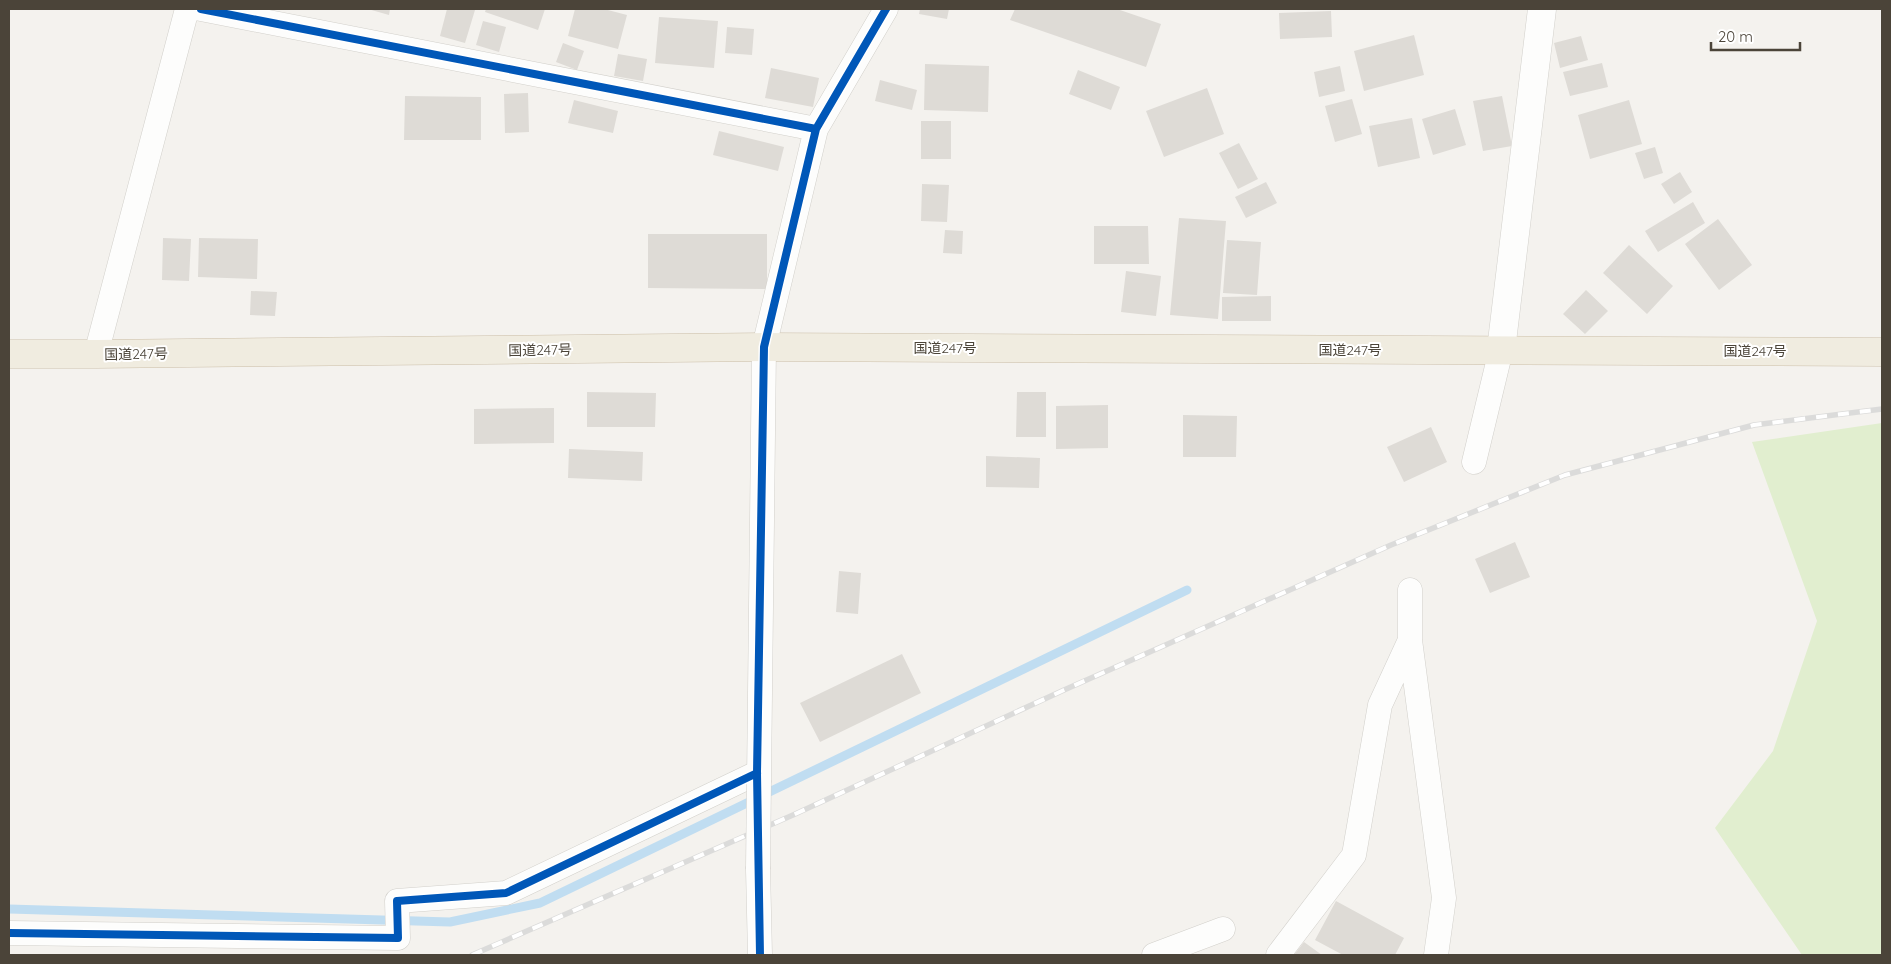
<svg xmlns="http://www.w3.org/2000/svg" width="1891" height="964" font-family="Quicksand,'Noto Sans JP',sans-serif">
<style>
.green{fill:#e1eecf}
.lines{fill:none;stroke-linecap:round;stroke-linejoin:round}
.stream{stroke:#c0ddf1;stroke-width:9}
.building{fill:#dedbd6}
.minor-casing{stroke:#d2d0cb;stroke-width:25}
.tertiary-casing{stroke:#d2d0cb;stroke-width:29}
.trunk-casing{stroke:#ccbfa9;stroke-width:29}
.minor{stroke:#fdfdfc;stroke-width:24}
.tertiary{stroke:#fdfdfc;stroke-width:28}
.trunk{stroke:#f0ece0;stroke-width:28}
.rail-casing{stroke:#dbdbda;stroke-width:5.5}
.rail{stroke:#fff;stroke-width:4;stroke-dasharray:11;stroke-linecap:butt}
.minor-bridge-casing{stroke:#d2d0cb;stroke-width:25;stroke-linecap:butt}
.minor-bridge{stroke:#fdfdfc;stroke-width:24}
.cycleway-casing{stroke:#fff;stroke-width:11}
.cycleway{stroke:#0057b8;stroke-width:8}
.labels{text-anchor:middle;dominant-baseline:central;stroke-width:4;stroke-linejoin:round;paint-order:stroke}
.street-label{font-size:14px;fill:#4b4439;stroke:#fff}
</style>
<rect width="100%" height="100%" fill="#f4f2ee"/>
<!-- green -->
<path class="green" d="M1882,423V955H1802L1715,828L1773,751L1817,621L1752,442Z"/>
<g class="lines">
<!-- stream -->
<path class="stream" d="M9,909L450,922L540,903L1187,590"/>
</g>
<!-- building -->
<path class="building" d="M368,9H390L389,15Z
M447,9L475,10L465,43L440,36Z
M486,9H545L538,30L485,12Z
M575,9H604L627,15L618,49L568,36Z
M920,9H949L947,19L919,14Z
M1015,9H1117L1161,24L1146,67L1010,20Z
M1331,11L1332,37L1280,39L1279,13Z
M659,17L718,21L714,68L655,63Z
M483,21L506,27L499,52L476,45Z
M727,27L754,29L752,55L725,53Z
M1414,35L1424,75L1364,91L1354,51Z
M1581,36L1588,60L1560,68L1554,43Z
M563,43L584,51L577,70L556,62Z
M618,54L647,59L643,81L614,76Z
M1602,63L1608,87L1570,96L1563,72Z
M925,64L989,66L988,112L924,110Z
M1340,66L1345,91L1319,97L1314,72Z
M771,68L819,78L813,107L765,98Z
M1078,70L1120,87L1111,110L1069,94Z
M880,80L917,90L912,110L875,101Z
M1207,88L1224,134L1164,157L1146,111Z
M528,93L529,132L505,133L504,94Z
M405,96L481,97V140H404Z
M1502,96L1512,146L1483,151L1473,101Z
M1352,99L1362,134L1335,142L1325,106Z
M574,100L618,111L613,133L568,123Z
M1629,100L1642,144L1590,159L1578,115Z
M1455,109L1466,145L1433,155L1422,119Z
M1412,118L1420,158L1378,167L1369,126Z
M921,121H951V159H921Z
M719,131L784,147L778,171L713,155Z
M1239,143L1258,179L1238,189L1219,153Z
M1655,147L1663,173L1644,179L1635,153Z
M1680,172L1692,192L1674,204L1661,184Z
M1266,182L1277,203L1246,218L1235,197Z
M922,184L949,185L947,222L921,221Z
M1693,202L1705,223L1658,252L1645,231Z
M1179,218L1226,221L1218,319L1170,315Z
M1718,219L1752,265L1719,290L1685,244Z
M1094,226H1148L1149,264H1094Z
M945,230L963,231L962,254L943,253Z
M648,234H767V289L648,288Z
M163,238L191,239L189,281L162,280Z
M199,238L258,239L257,279L198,277Z
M1227,240L1261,242L1257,295L1223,293Z
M1629,245L1673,286L1647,314L1603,273Z
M1126,271L1161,276L1156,316L1121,312Z
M1586,290L1608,311L1585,334L1563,314Z
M251,291L277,292L275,316L250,315Z
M1271,296V321H1222V297Z
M587,392L656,393L655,427H587Z
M1017,392H1046V437H1016Z
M1108,405V448L1056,449V406Z
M554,408V443L474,444V409Z
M1183,415L1237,416L1236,457H1183Z
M1431,427L1447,462L1404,482L1387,447Z
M569,449L643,452L642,481L568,478Z
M986,456L1040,458L1039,488L986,487Z
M1515,542L1530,577L1490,593L1475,559Z
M839,571L861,573L858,614L836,612Z
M902,654L921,693L820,742L800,703Z
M1336,901L1404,938L1395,955H1343L1315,940Z
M1304,942L1322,955H1294Z"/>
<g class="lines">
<!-- minor casing -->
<g class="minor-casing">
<path id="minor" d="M201,9L816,129
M96,354L187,9
M1474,462L1501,350
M1410,590V640L1444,898L1436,955
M759,780L764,347L816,129L886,9
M758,869L760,955
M9,933L398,938L397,901L506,893L757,773
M1154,955L1223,929
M1278,955L1354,855L1380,705L1410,640"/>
</g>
<!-- tertiary casing -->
<g class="tertiary-casing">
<path id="tertiary" d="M1501,350L1542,9"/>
</g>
<!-- trunk casing -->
<g class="trunk-casing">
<path id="trunk" d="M9,354H96L764,347L1882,352"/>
</g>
<!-- minor -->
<use href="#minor" class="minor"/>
<!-- tertiary -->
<use href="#tertiary" class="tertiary"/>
<!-- trunk -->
<use href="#trunk" class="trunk"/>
<!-- rail casing -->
<g class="rail-casing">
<path id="rail" d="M472,955L793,815L1064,690L1391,545L1565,475L1754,425L1882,409"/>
</g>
<!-- rail -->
<use href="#rail" class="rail"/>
<!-- minor-bridge casing -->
<g class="minor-bridge-casing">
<path id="minor-bridge" d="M758,869L759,780"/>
</g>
<!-- minor-bridge -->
<use href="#minor-bridge" class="minor-bridge"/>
<!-- cycleway casing -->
<g class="cycleway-casing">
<path id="cycleway" d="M201,9L816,129
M9,933L398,938L397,901L506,893L757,773
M760,955L757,773L764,347L816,129L886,9"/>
</g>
<!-- cycleway -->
<use href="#cycleway" class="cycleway"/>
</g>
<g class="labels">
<!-- street labels -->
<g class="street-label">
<text x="945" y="348">国道247号</text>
<text transform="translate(540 350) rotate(-1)">国道247号</text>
<text x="1350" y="350">国道247号</text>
<text x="1755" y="351">国道247号</text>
<text transform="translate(136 354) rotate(-1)">国道247号</text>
</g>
</g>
<!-- border -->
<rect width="1891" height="964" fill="none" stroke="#4b4439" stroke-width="20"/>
<!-- scale -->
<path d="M1711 42v8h89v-8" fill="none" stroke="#4b4439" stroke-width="2.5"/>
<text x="1718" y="42" font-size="15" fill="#4b4439" stroke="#ffffff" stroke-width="4" paint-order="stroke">20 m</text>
</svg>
